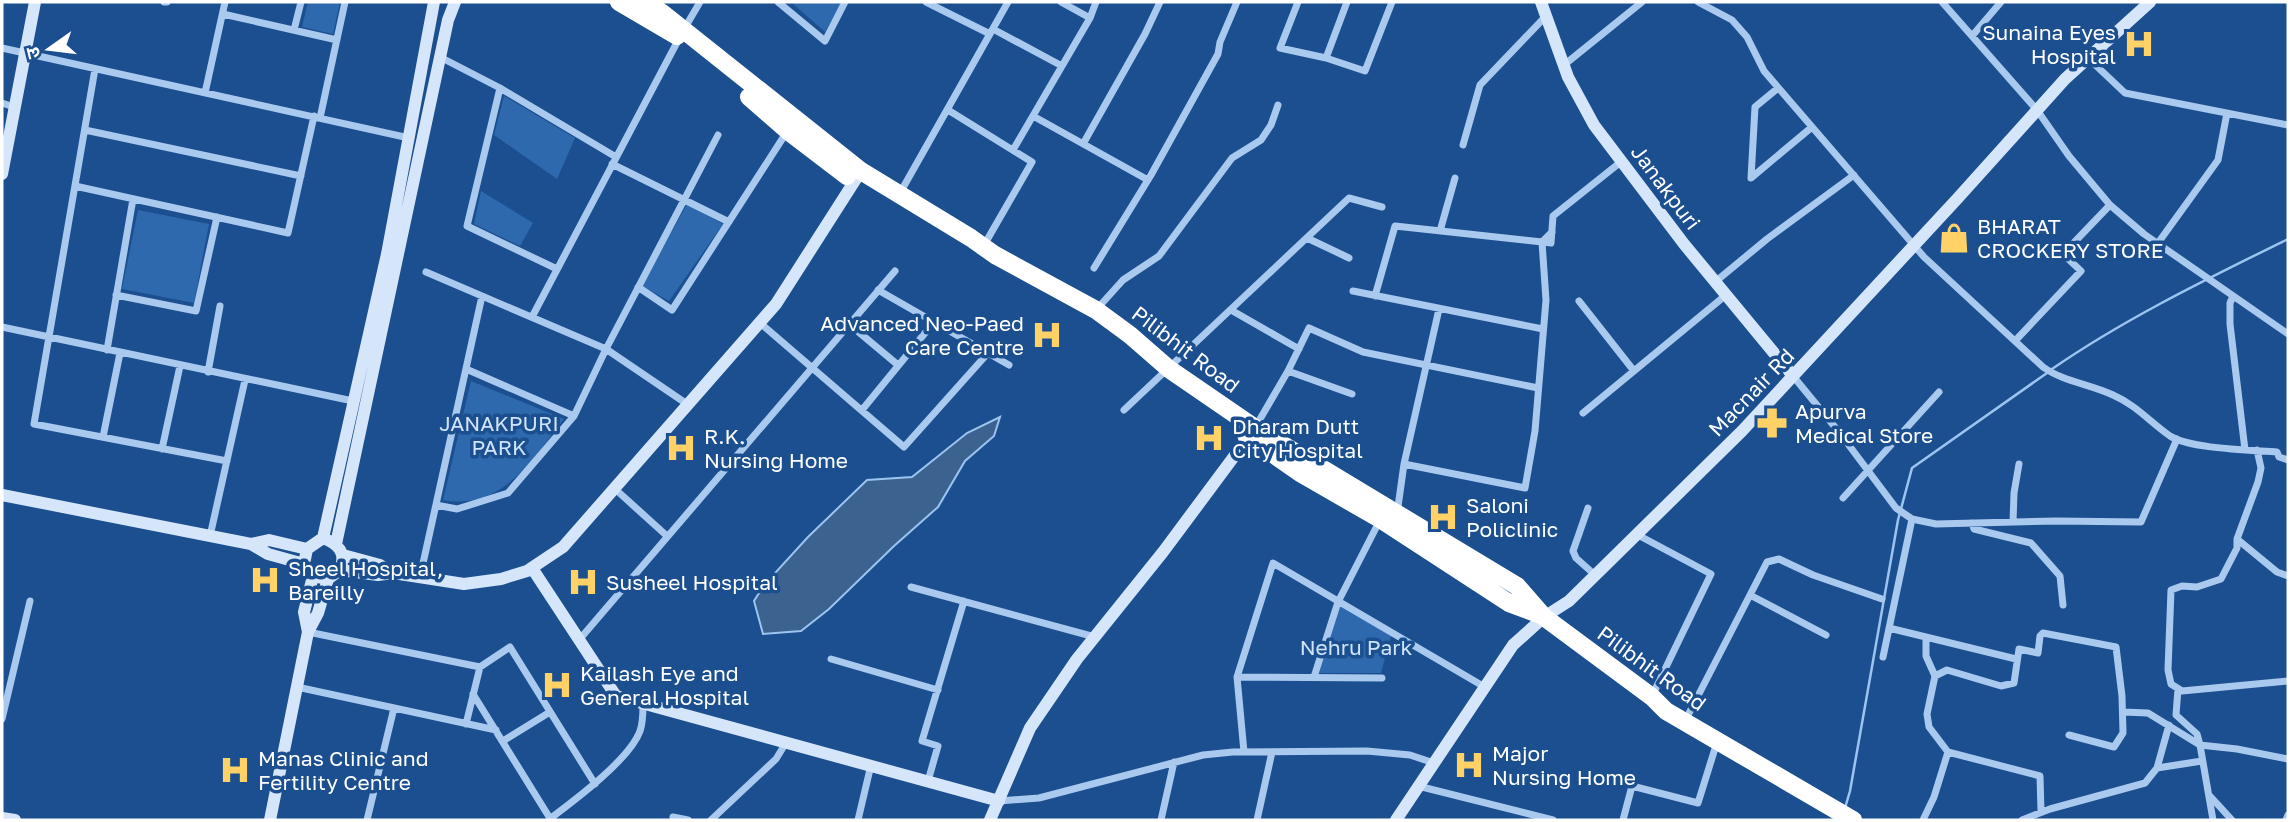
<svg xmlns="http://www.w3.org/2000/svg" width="2290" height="822" font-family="'Golos Text','Noto Sans Devanagari',sans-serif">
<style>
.green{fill:#2e69ad}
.water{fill:#3c6290;stroke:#9cc4f0;stroke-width:2}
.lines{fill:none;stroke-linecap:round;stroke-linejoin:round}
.stream{stroke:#9cc4f0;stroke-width:2.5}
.street{stroke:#a9c9ee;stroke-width:7}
.secondary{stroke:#d6e6fa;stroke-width:12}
.highway{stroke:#fff;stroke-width:18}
.labels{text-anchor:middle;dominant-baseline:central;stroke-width:7;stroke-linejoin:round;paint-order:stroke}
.poi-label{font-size:21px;fill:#fff;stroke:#1b4f8f;text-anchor:start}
.street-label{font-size:21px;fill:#fff;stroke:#1b4f8f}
.park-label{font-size:21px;fill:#cfe3fa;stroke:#1b4f8f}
</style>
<rect width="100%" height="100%" fill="#1b4f8f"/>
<!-- green -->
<path class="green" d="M308,2H340L333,34L302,27Z
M791,2H842L825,32Z
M504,96L575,138L557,179L494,135Z
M481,191L533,223L520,246L474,224Z
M687,204L723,224L669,301L642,286Z
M138,210L209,224L194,303L122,289Z
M471,381L564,419C532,459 503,511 443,500Z
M1340,605L1391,636L1381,673H1319Z"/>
<!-- water -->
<path class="water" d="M1000,417L994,436L965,461L938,507L894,546L829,609L801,631L763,634L754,601L764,585L808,537L867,480L912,477L967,433Z"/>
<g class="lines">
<!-- stream -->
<path class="stream" d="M2052,369C2126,318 2207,279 2288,239
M1845,808L1850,791L1898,520L1912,468L2047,373"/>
<!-- street -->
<path class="street" d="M164,2H167
M778,2L825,41L845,2
M926,2L990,34
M1061,2L1090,18
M1298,2L1280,48L1326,58L1365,71L1392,2
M1698,2L1732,20L1747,37L1764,71L1924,257L2043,367C2064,382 2090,384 2113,395C2136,405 2150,422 2170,436C2190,449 2252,450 2277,452L2279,457L2288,460
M1942,2L2037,110L2069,156L2110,205L2144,234L2288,334
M223,14L337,40
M993,29L1062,66
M294,30L301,2
M1972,36L2001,2
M2,48L409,138
M440,57L500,88L616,157
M1326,58L1347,2
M2088,58L2125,93L2288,125
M1564,65L1642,2
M95,69L34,424L227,461
M500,88L467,226L557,269
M1778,88L1755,107L1751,178L1812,127
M205,93L225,2
M2,103L14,107
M948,110L1032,162L983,247
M1033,116L1148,180
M320,118L345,2
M85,130L301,176
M1083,144L1145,34L1160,2
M1463,145L1480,85L1546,16
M1013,150L1090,18L1096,2
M612,164L729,222
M75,186L288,233L314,116
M900,193L1008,2
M1440,231L1455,178
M1307,238L1349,258
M2158,243L2218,160L2227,113
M1094,268L1151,175L1218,54L1220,42L1237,2
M426,272L606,349L687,404
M1715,282L1767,239L1854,175
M638,287L672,310L788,130
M878,290L1009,365
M1353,291L1543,329
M116,295L196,311L217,217
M1375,296L1395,226L1551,243L1553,216L1622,161
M2233,296L2230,303V324L2245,450
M1579,301L1634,371
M1096,310L1123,280L1159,256L1232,158L1261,140L1271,125L1278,105
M1231,310L1299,349
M532,317L683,31L700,2
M759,322L904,447L988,353
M849,324L898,365
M2,327L353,401
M2015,341L2081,271L2063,254L2110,205
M107,350L133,199
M466,369L574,416
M1288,371L1352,394
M208,372L220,306
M1793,376L1839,432L1896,508L1912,519L1936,524L2056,521L2141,522L2177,439
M862,410L934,322
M1124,410L1349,198L1382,207
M1583,413L1726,295
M1256,426L1288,371L1309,328L1363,352L1538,388
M103,437L120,353
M162,449L180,366
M2257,450L2261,468L2258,482L2237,539L2277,572L2288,576
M1404,464L1525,488L1535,431L1546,300L1542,242L1552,232
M614,488L667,536
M1843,498L1939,392
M436,505L457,509L508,493L574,416L606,349L718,135
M1588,508L1573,551L1576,558L1595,575
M1397,514L1404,464L1439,309
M2013,522L2014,493L2019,464
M1972,523L1974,529L2031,543L2060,576L2063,605
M1636,534L1711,574L1652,696
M210,536L245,380
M2237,539V548L2221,579L2197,587L2182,586L2171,590L2168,670L2171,684L2182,691L2288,681
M420,577L482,296
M911,587L1095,637
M1750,595L1826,635
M1889,628L2016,659
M308,632L480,667L510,647L595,784
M579,640L895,271
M1883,657L1912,519
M831,659L938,690
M1935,676L1947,670L2001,686L2014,683L2019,649L2038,653L2040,636L2043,633L2116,647L2122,696L2123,733L2114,747L2069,735
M1237,677L1382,678
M1314,677L1338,602L1380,520
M297,687L496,730
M2178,689L2176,715L2197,734L2200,745L2237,749L2288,759
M473,694L551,820
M2123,712L2148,713L2200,745L2213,820
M2,719L30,601
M1685,721L1767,562L1779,559L1813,575L1882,599
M466,724L480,667
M503,741L550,712
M1244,752L1237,677L1273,563L1483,686
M1948,752L2040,776L2041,812
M2157,768L2169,725
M928,781L938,746L922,741L964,601
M1418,786L1553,820
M2209,795L2232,820
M999,801L1039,798L1203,755L1233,752L1367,751L1410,755L1434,763
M673,817L688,820
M551,818C575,800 630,759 640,731C643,723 643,712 643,704
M367,820L394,708
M711,820L776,759L787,741
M858,820L871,765
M1161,820L1174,762
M1257,820L1272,752
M1623,820L1632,786L1698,803L1717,742
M1923,820L1934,797L1948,752L1929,727L1927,714L1935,676L1926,656V637
M2022,820L2050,809L2145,783L2157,768L2202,761
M2286,820L2288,815"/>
<!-- secondary -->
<path class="secondary" d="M1541,2L1568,77L1594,125L1684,244L1793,376
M2,174L35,2
M2,495L251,544L268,554L304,564
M323,538L387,254L434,2
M323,538C338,544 347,552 340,570L328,579L313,576L304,564L307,549Z
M251,544L269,540L307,549
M336,544L448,20L455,2
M343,555L380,565L393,573
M532,568L616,696L999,801
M340,570L378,575L393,573L464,584L501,579L527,571L563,547L776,304L861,171
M308,632L304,612L313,576
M2,818L15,820
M270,820L308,632L318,613L328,579
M990,820L1030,728L1077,659L1163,552L1253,431
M1396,820L1513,645L1544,617L1569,601L1742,431L1957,199L2065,79L2150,2"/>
<!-- highway -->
<path class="highway" d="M619,2L677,36
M643,2L661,12L861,171L971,238L995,255L1096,310L1130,335L1169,369L1255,428L1517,586L1544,617L1652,697L1666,711L1853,820
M749,97L788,131L847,176
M1246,435L1300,473L1380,519L1509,603L1541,615"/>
</g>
<!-- icons -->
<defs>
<g id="hospital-bare" transform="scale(2.415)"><path d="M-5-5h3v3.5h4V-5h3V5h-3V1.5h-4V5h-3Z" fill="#ffd166" stroke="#1b4f8f" stroke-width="2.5" paint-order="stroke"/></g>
<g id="shop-bare" transform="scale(2.415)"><path d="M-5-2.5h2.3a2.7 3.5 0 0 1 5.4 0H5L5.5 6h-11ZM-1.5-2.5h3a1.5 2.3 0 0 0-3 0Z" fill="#ffd166" stroke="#1b4f8f" stroke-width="2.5" paint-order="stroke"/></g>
<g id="pharmacy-bare" transform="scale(2.415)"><path d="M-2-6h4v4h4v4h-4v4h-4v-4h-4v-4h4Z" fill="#ffd166" stroke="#1b4f8f" stroke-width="2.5" paint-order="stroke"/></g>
</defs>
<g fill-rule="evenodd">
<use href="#hospital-bare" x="2139" y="44"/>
<use href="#shop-bare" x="1954" y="238"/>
<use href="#hospital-bare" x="1047" y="335"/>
<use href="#pharmacy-bare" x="1772" y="423"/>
<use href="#hospital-bare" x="1209" y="438"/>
<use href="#hospital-bare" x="681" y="448"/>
<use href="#hospital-bare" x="1443" y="517"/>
<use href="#hospital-bare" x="265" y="580"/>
<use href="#hospital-bare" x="583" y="582"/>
<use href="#hospital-bare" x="557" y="685"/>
<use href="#hospital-bare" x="1469" y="765"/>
<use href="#hospital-bare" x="235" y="770"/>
</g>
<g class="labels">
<!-- poi labels -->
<g class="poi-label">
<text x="2116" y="32" text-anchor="end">Sunaina Eyes<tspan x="2116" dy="24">Hospital</tspan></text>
<text x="1977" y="226">BHARAT<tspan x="1977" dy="24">CROCKERY STORE</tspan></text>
<text x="1024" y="323" text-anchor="end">Advanced Neo-Paed<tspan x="1024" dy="24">Care Centre</tspan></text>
<text x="1795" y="411">Apurva<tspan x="1795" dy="24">Medical Store</tspan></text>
<text x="1232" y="426">Dharam Dutt<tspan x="1232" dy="24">City Hospital</tspan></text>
<text x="704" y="436">R.K.<tspan x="704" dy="24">Nursing Home</tspan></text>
<text x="1466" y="505">Saloni<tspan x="1466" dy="24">Policlinic</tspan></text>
<text x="288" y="568">Sheel Hospital,<tspan x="288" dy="24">Bareilly</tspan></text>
<text x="606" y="582">Susheel Hospital</text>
<text x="580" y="673">Kailash Eye and<tspan x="580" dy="24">General Hospital</tspan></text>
<text x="1492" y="753">Major<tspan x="1492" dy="24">Nursing Home</tspan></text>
<text x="258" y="758">Manas Clinic and<tspan x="258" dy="24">Fertility Centre</tspan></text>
</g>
<!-- street labels -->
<g class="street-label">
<text transform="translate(1666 187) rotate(53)">Janakpuri</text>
<text transform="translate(1186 349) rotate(37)">Pilibhit Road</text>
<text transform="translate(1751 392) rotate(-46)">Macnair Rd</text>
<text transform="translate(1652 668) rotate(36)">Pilibhit Road</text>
</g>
<!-- park labels -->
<g class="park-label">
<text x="499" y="423">JANAKPURI<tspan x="499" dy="24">PARK</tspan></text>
<text x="1356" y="647">Nehru Park</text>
</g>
</g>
<!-- border -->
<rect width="2290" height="822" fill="none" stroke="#ffffff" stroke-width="7"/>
<!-- north arrow -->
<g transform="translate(49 49) rotate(256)" stroke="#1b4f8f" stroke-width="5" paint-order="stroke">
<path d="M0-5L12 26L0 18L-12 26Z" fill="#ffffff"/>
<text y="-10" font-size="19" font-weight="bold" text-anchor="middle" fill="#ffffff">उ</text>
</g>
</svg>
